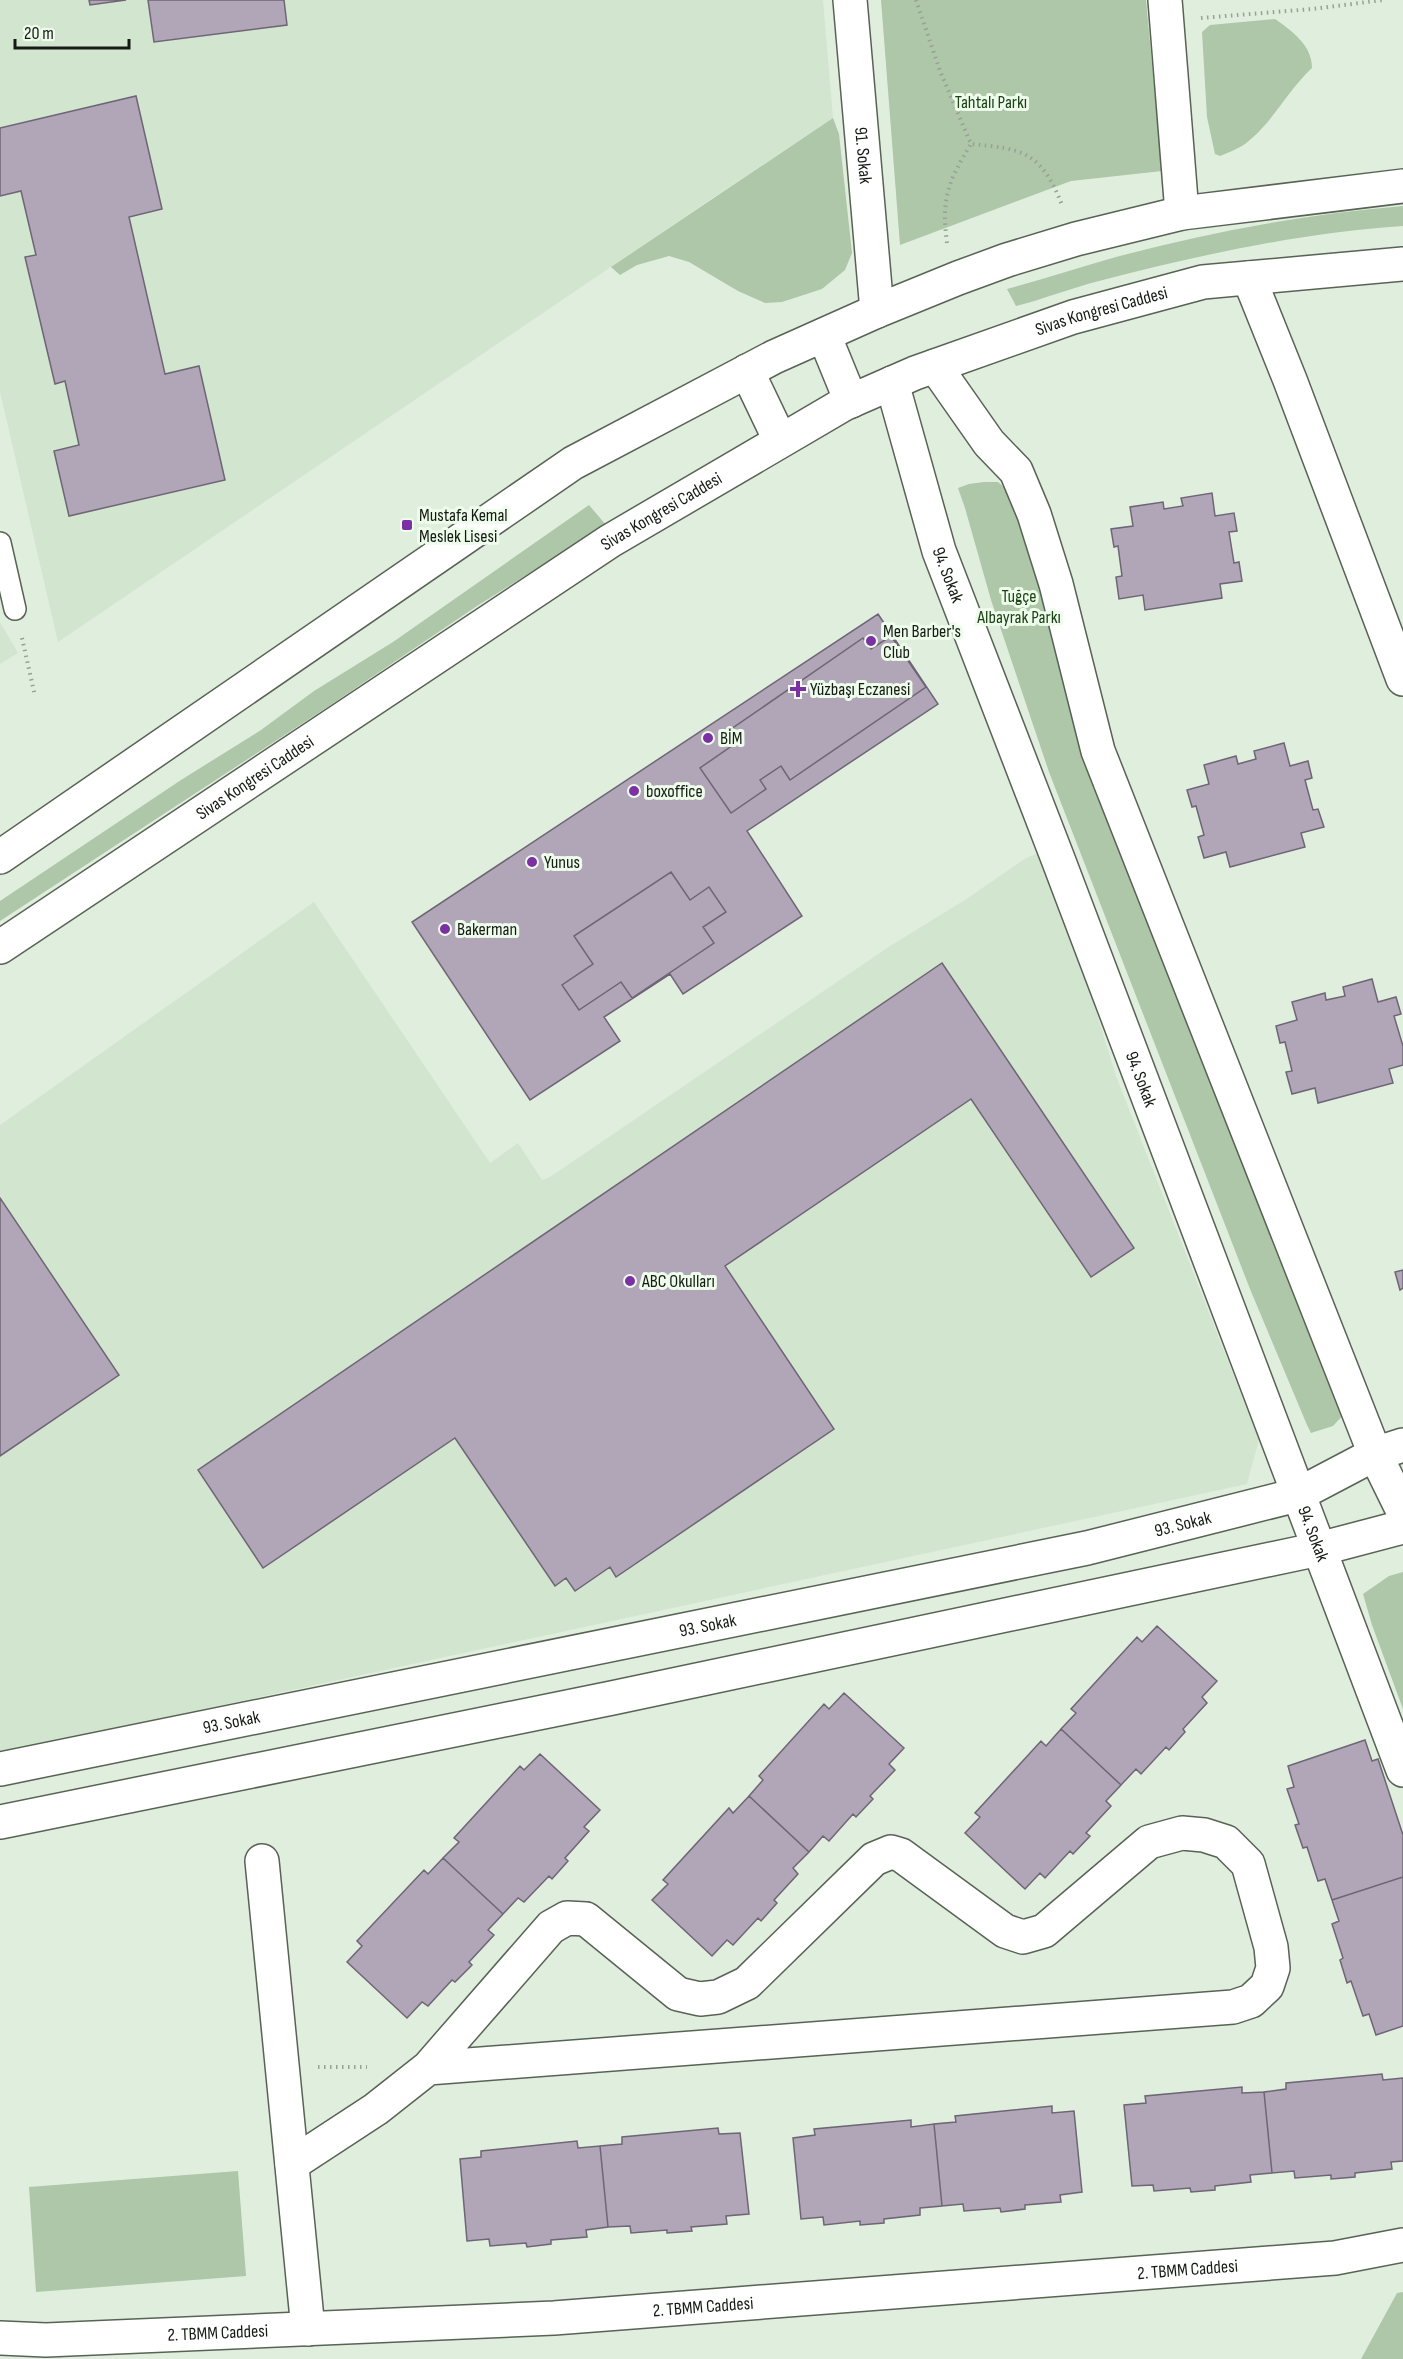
<svg xmlns="http://www.w3.org/2000/svg" width="1403" height="2359" font-family="'Sofia Sans Condensed',sans-serif">
<style>
.built{fill:#d2e5cf}
.green{fill:#adc7a8}
.building{fill:#b0a6b7;stroke:#6e6575;stroke-width:1.5}
.lines{fill:none;stroke-linecap:round;stroke-linejoin:round}
.service-casing{stroke:#586355;stroke-width:24}
.pedestrian-casing{stroke:#586355;stroke-width:36}
.minor-casing{stroke:#586355;stroke-width:36}
.tertiary-casing{stroke:#586355;stroke-width:36}
.secondary-casing{stroke:#586355;stroke-width:36}
.path{stroke:#97a195;stroke-width:4;stroke-dasharray:1.5 4.5;stroke-linecap:butt}
.service{stroke:#fff;stroke-width:21}
.pedestrian{stroke:#fff;stroke-width:33}
.minor{stroke:#fff;stroke-width:33}
.tertiary{stroke:#fff;stroke-width:33}
.secondary{stroke:#fff;stroke-width:33}
.poi-dot{fill:#7b31a3;stroke:#eefceb;stroke-width:2}
.labels{text-anchor:middle;dominant-baseline:central;stroke-width:6;stroke-linejoin:round;paint-order:stroke}
.park-label{font-size:18px;fill:#1c4215;stroke:#eefceb}
.street-label{font-size:18px;fill:#151a14;stroke:#eefceb}
.poi-label{font-size:18px;fill:#151a14;stroke:#eefceb;text-anchor:start}
</style>
<rect width="100%" height="100%" fill="#e0eede"/>
<!-- built -->
<path class="built" d="M0,0H823L833,118L711,199L58,642L0,392Z
M0,622L18,653L0,664Z
M1046,850L1116,1076L1259,1440L1247,1484L0,1753V1125L314,902L490,1163L518,1143L542,1180L550,1177L890,946L968,898L1026,858Z"/>
<!-- green -->
<path class="green" d="M881,0H1146L1162,171L1071,181L900,245Z
M1275,19C1292,31 1312,45 1312,68C1286,92 1271,126 1242,146C1235,150 1227,153 1220,156L1215,154L1207,117L1202,32L1210,25Z
M833,118L839,134L852,253L845,270L822,289L782,302L765,303L738,291L689,262L669,256L637,265L620,275L611,267Z
M1403,206V226C1300,233 1199,255 1099,281C1071,288 1044,299 1016,306L1007,289C1044,279 1080,267 1116,257C1210,232 1306,214 1403,206Z
M984,482H998L1005,488L1013,499L1017,518L1044,600L1064,687L1077,734L1345,1413L1333,1426L1311,1433L1307,1425L1250,1289L1049,772L991,600L965,508L958,488L969,484Z
M589,505L606,525L477,606L332,704L0,921V901L181,780L261,730L314,691L393,642Z
M1403,1572V1709L1372,1625L1363,1594L1389,1576Z
M238,2171L246,2276L36,2292L29,2187Z
M1403,2292V2359H1361L1397,2293Z"/>
<!-- building -->
<path class="building" d="M89,0H126L90,5Z
M148,0H284L287,25L154,42Z
M136,96L162,209L129,217L165,374L199,366L225,480L69,516L54,451L79,445L65,381L55,384L25,257L36,255L21,191L0,196V128Z
M1212,493L1215,516L1234,513L1237,531L1229,532L1234,563L1239,562L1242,581L1220,584L1222,598L1145,610L1143,595L1119,599L1116,577L1122,576L1118,546L1114,547L1111,529L1133,526L1130,507L1163,502L1164,509L1183,506L1181,498Z
M878,614L938,704L747,831L802,916L683,994L670,974L604,1017L620,1041L530,1100L412,922Z
M891,636L926,687L790,780L781,766L760,780L766,789L731,813L700,768L733,745L724,734L863,638L871,649Z
M1284,743L1290,766L1308,761L1312,778L1305,780L1313,810L1318,809L1324,827L1301,833L1305,847L1230,867L1226,852L1204,858L1198,837L1204,835L1196,806L1192,807L1187,790L1209,784L1204,765L1236,756L1238,764L1256,759L1254,751Z
M671,872L690,900L709,887L726,912L703,927L714,943L632,998L621,982L579,1010L562,985L593,964L574,936Z
M942,963L1134,1248L1091,1277L971,1099L725,1266L834,1429L616,1577L610,1567L575,1591L566,1578L555,1586L455,1438L263,1568L198,1470Z
M1372,979L1378,1002L1396,997L1401,1014L1394,1016L1403,1046V1065L1389,1069L1393,1083L1318,1103L1315,1088L1292,1094L1286,1072L1292,1071L1285,1042L1280,1043L1276,1026L1297,1020L1292,1002L1325,993L1326,1000L1345,996L1343,987Z
M0,1198L119,1375L0,1456Z
M1403,1270V1288L1400,1290L1395,1272Z
M1157,1626L1217,1681L1202,1697L1207,1703L1183,1729L1185,1732L1169,1750L1166,1747L1141,1774L1136,1769L1121,1785L1061,1729L1076,1713L1071,1709L1137,1637L1142,1642Z
M844,1693L904,1748L889,1764L895,1770L870,1796L873,1799L856,1817L853,1814L829,1841L823,1836L809,1852L749,1796L763,1780L759,1776L824,1704L829,1709Z
M1061,1729L1121,1785L1106,1801L1111,1806L1086,1833L1090,1836L1073,1854L1070,1851L1045,1878L1040,1873L1025,1889L965,1833L980,1817L975,1813L1041,1741L1046,1746Z
M1365,1740L1372,1761L1378,1759L1403,1835V1877L1332,1900L1325,1879L1318,1881L1307,1847L1303,1848L1295,1825L1299,1824L1287,1789L1294,1787L1288,1766Z
M540,1754L600,1810L584,1827L589,1831L565,1858L568,1861L552,1879L549,1876L524,1902L518,1898L503,1914L443,1858L459,1842L454,1838L520,1766L524,1770Z
M749,1796L809,1852L793,1868L798,1874L774,1900L777,1903L761,1921L758,1918L733,1945L727,1940L712,1956L652,1900L668,1884L663,1880L729,1808L733,1813Z
M443,1858L503,1914L488,1930L494,1935L469,1962L472,1965L455,1982L452,1980L428,2006L422,2002L407,2018L347,1962L362,1946L357,1941L424,1870L428,1874Z
M1403,1877V2026L1376,2035L1369,2014L1363,2016L1351,1981L1347,1983L1340,1960L1343,1958L1332,1924L1339,1921L1332,1900Z
M1382,2074L1383,2080L1403,2078V2161L1391,2162L1392,2169L1355,2173V2177L1331,2179V2175L1295,2178L1294,2171L1272,2173L1264,2092L1286,2089V2083Z
M1242,2087V2093L1264,2092L1272,2173L1250,2175L1251,2182L1215,2186V2190L1191,2192L1190,2188L1154,2191L1153,2185L1132,2186L1124,2105L1146,2103L1145,2096Z
M1052,2106V2113L1074,2111L1082,2192L1060,2195L1061,2202L1025,2205V2209L1001,2212L1000,2208L964,2211L963,2204L942,2206L934,2124L956,2122L955,2116Z
M911,2120V2127L934,2124L942,2206L920,2208V2215L884,2219V2223L860,2225V2221L824,2225L823,2217L801,2219L793,2138L815,2135L814,2129Z
M718,2128L719,2134L740,2133L749,2214L726,2216L727,2224L691,2227L692,2231L667,2233V2230L631,2233L630,2226L608,2227L600,2146L622,2144V2137Z
M577,2141L578,2148L600,2146L608,2227L586,2230L587,2237L551,2240V2244L527,2247L526,2243L490,2246L489,2239L467,2241L460,2159L481,2157V2151Z"/>
<g class="lines">
<!-- service casing -->
<g class="service-casing">
<path id="service" d="M0,543L15,609"/>
</g>
<!-- pedestrian casing -->
<g class="pedestrian-casing">
<path id="pedestrian" d="M1165,0L1182,213"/>
</g>
<!-- minor casing -->
<g class="minor-casing">
<g id="minor">
<path id="s1" d="M850,0L877,311"/>
<path d="M1249,278L1290,380L1403,679"/>
<path d="M935,366L989,443L1016,471L1034,514L1056,584L1098,751L1375,1454L1403,1511"/>
<path id="s2" d="M892,383L939,551L1058,859L1403,1770"/>
<path id="s3" d="M0,1769L1087,1548L1297,1495L1375,1454L1403,1445"/>
<path d="M0,1822L612,1698L1319,1549L1403,1527"/>
<path d="M262,1861L308,2329"/>
<path d="M292,2164L376,2109L428,2068L1233,2007L1251,2001L1267,1986L1273,1968L1271,1947L1248,1864L1226,1842L1204,1835L1182,1833L1149,1842L1044,1931L1023,1937L1005,1931L901,1855L891,1852L874,1859L747,1983L718,1997L700,1999L678,1994L586,1919L567,1918L551,1927L428,2068"/>
</g>
</g>
<!-- tertiary casing -->
<g class="tertiary-casing">
<g id="tertiary">
<path id="s4" d="M0,2338L46,2340L554,2318L1335,2258L1403,2245"/>
</g>
</g>
<!-- secondary casing -->
<g class="secondary-casing">
<g id="secondary">
<path d="M824,335L851,401"/>
<path d="M747,371L780,440"/>
<path d="M0,857L573,463L774,357L877,311L958,278L1007,260L1076,239L1182,213L1403,186"/>
<path id="s5" d="M0,947L610,541L844,404L915,373L1073,317L1203,282L1403,264"/>
</g>
</g>
<!-- path -->
<path class="path" d="M916,0L940,71L971,144C1024,149 1041,152 1062,205
M1201,18L1312,9L1383,0
M947,243C941,198 948,182 971,144
M22,638L35,696
M318,2067H367"/>
<!-- service -->
<use href="#service" class="service"/>
<!-- pedestrian -->
<use href="#pedestrian" class="pedestrian"/>
<!-- minor -->
<use href="#minor" class="minor"/>
<!-- tertiary -->
<use href="#tertiary" class="tertiary"/>
<!-- secondary -->
<use href="#secondary" class="secondary"/>
</g>
<!-- markers -->
<g class="poi-dot">
<rect x="401" y="519" width="12" height="12" rx="3"/>
<circle cx="871" cy="641" r="6"/>
<path d="M795 680h6v6h6v6h-6v6h-6v-6h-6v-6h6z"/>
<circle cx="708" cy="738" r="6"/>
<circle cx="634" cy="791" r="6"/>
<circle cx="532" cy="862" r="6"/>
<circle cx="445" cy="929" r="6"/>
<circle cx="630" cy="1281" r="6"/>
</g>
<g class="labels">
<!-- park labels -->
<g class="park-label">
<text x="991" y="102">Tahtalı Parkı</text>
<text x="1019" y="596">Tuğçe<tspan x="1019" dy="21">Albayrak Parkı</tspan></text>
</g>
<!-- street labels -->
<g class="street-label">
<text stroke="none"><textPath href="#s1" startOffset="156">91. Sokak</textPath></text>
<text stroke="none"><textPath href="#s5" startOffset="1278">Sivas Kongresi Caddesi</textPath></text>
<text stroke="none"><textPath href="#s5" startOffset="792">Sivas Kongresi Caddesi</textPath></text>
<text stroke="none"><textPath href="#s2" startOffset="200">94. Sokak</textPath></text>
<text stroke="none"><textPath href="#s5" startOffset="306">Sivas Kongresi Caddesi</textPath></text>
<text stroke="none"><textPath href="#s2" startOffset="740">94. Sokak</textPath></text>
<text stroke="none"><textPath href="#s3" startOffset="1208">93. Sokak</textPath></text>
<text stroke="none"><textPath href="#s2" startOffset="1226">94. Sokak</textPath></text>
<text stroke="none"><textPath href="#s3" startOffset="722">93. Sokak</textPath></text>
<text stroke="none"><textPath href="#s3" startOffset="236">93. Sokak</textPath></text>
<text stroke="none"><textPath href="#s4" startOffset="1190">2. TBMM Caddesi</textPath></text>
<text stroke="none"><textPath href="#s4" startOffset="704">2. TBMM Caddesi</textPath></text>
<text stroke="none"><textPath href="#s4" startOffset="218">2. TBMM Caddesi</textPath></text>
</g>
<!-- poi labels -->
<g class="poi-label">
<text x="419" y="515">Mustafa Kemal<tspan x="419" dy="21">Meslek Lisesi</tspan></text>
<text x="883" y="631">Men Barber's<tspan x="883" dy="21">Club</tspan></text>
<text x="810" y="689">Yüzbaşı Eczanesi</text>
<text x="720" y="738">BİM</text>
<text x="646" y="791">boxoffice</text>
<text x="544" y="862">Yunus</text>
<text x="457" y="929">Bakerman</text>
<text x="642" y="1281">ABC Okulları</text>
</g>
</g>
<!-- scale -->
<path d="M15 39v9h114v-9" fill="none" stroke="#151a14" stroke-width="3"/>
<text x="24" y="39" font-size="18" fill="#151a14" stroke="#eefceb" stroke-width="4.5" paint-order="stroke">20 m</text>
</svg>
